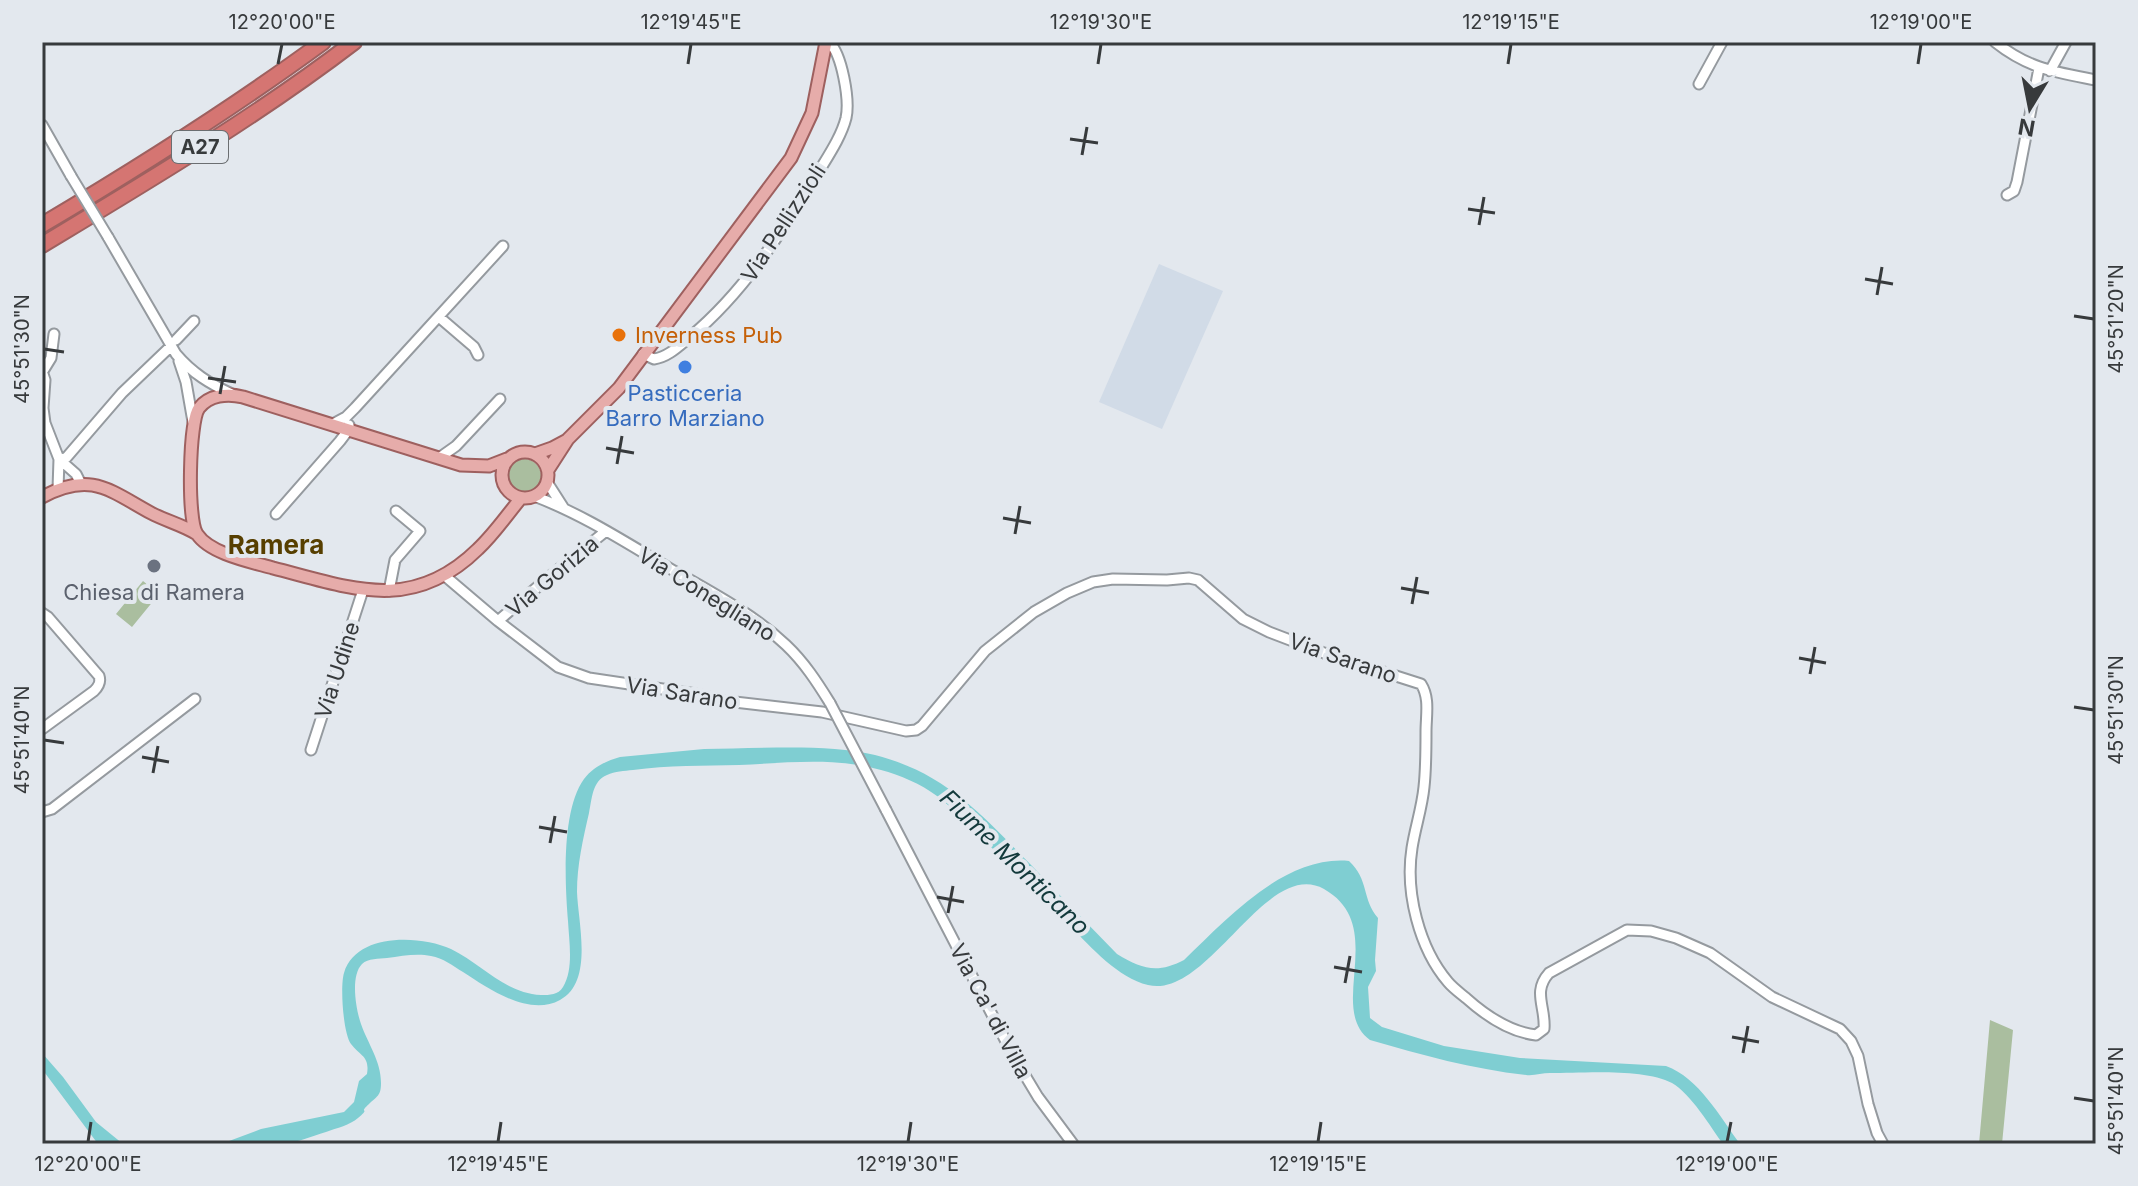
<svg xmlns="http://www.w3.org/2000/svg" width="2138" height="1186" font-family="Inter,sans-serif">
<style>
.built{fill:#d1dbe7}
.green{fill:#aabe9f}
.water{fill:#7fced2}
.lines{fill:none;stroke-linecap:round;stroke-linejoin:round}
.minor-casing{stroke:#959a9f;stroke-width:13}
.major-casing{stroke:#9e605f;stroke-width:15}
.highway-casing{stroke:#9e605f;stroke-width:18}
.minor{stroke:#fff;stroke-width:9}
.major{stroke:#e6acaa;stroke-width:11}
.highway{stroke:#d57572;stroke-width:14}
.minor-bridge-casing{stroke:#959a9f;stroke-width:13;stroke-linecap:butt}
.minor-bridge{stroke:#fff;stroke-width:9}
.ticks{fill:none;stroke:#373a3c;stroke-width:3}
.food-dot{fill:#e8710a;stroke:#e3e8ee;stroke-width:3}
.shop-dot{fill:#3f7fe0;stroke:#e3e8ee;stroke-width:3}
.worship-dot{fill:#6b7280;stroke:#e3e8ee;stroke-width:3}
.labels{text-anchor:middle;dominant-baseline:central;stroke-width:8;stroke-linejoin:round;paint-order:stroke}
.shield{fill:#e3e8ee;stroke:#6b6e71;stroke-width:2}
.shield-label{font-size:20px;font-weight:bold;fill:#373a3c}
.street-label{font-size:22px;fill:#373a3c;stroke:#e3e8ee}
.food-label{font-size:22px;fill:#c56008;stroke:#e3e8ee;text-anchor:start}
.shop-label{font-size:22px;fill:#366cbe;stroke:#e3e8ee}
.worship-label{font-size:22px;fill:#5b616d;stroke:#e3e8ee}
.water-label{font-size:24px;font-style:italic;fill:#12393b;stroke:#e3e8ee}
.quarter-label{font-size:26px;font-weight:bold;fill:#573f00;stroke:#e3e8ee}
.neatline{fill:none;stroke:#373a3c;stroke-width:3}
.ticks-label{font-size:20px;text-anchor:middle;fill:#373a3c}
</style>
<rect width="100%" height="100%" fill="#e3e8ee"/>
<!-- built -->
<path class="built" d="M1159,264L1223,291L1162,429L1099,402Z"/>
<!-- green -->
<path class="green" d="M507 476a17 17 0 1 1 34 0a17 17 0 1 1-34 0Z
M143,581L159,594L132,627L116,614Z
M1990,1020L2013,1030L2002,1144H1979Z"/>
<!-- water -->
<path class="water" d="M704,749C757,749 825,743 875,755C946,773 983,816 1032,866C1060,896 1089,925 1117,954C1142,969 1157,974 1184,960C1226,920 1284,855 1349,861C1369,879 1362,900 1378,918L1375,960L1376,971L1368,987L1370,1018L1382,1027L1444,1046L1520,1058L1666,1066C1699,1078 1720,1117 1740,1144H1723C1710,1126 1691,1094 1672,1083C1644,1068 1582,1073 1550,1073C1542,1073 1534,1076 1526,1075C1472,1069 1422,1055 1370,1040C1326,1008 1389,926 1324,889C1266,857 1208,1000 1148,985C1118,978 1091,947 1071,927C1045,902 1020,876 995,851C977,833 958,812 937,796C921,784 900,775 881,770C836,757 786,763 739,765C704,766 668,765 633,770C624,771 615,771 607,775C592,781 592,799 589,813C583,839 577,865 577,892C578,922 594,982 560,1000C529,1017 489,989 463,972C453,966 443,958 431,956C417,953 402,956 387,958C379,959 368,958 362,964C350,976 356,1010 361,1024C368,1044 381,1061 381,1083C381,1096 377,1096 369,1104C357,1115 372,1106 358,1118C350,1125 337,1128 326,1132C313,1136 298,1142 284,1144C263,1146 242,1144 221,1144L261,1129L344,1112L354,1102L359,1081L367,1074C370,1056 360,1056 351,1044C343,1033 340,986 344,973C356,933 419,935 451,949C482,964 504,993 541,995C550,995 558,995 563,987C574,969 569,941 568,921C565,884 561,811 584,779C593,767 606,761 620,757Z
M42,1053L63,1077L96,1122L123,1144H98L42,1069Z"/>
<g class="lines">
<!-- minor casing -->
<g class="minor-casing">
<path id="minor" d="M1995,42C2029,69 2055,72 2096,80
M2050,71L2066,42
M1699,84L1722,42
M42,125L71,176
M2007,195L2014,191L2017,182L2039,68
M108,237L176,354C192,373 210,384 232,394
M439,317L474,347L478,355
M176,340L194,321
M643,354L654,359C668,357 679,346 690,337C743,293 779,236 815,178C826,159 841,138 846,118C850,100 842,54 829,42
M179,361L186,382L193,422
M42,371L45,380L43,408L45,423L59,459L58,489
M43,371L51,358L54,334
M333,424L346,417L355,408L503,246
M439,458L456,446L500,399
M59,459L66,458L122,393L169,348
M59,459L76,474L81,484
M547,482L563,507
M534,496C582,514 625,542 669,568C709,591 752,613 786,645C804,662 817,682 830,703
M276,514L340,441L349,429V425
M445,576L498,621L558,667L589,678L696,694L726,701L822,712L906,731L916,730L922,726L985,651L1034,612L1067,593L1093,582L1113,579L1167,580L1189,578L1198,580L1243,619L1269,632L1324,653L1421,684C1430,698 1426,715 1426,732C1426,750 1426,769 1424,787C1422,808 1415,828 1412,848C1405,892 1419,948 1448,982C1453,988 1460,993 1466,998C1485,1015 1510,1032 1536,1035L1544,1029C1546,1007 1532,992 1549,973L1627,930L1651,931L1676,938L1710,953L1772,997L1840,1029L1851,1041L1858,1056L1868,1104L1877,1133L1883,1144
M389,591L395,560L420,531L396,511
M42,613L48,617L99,676C101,682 99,686 94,691L42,729
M498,621L549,577L606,531
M311,750L363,590
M886,810L1014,1057L1038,1097L1073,1144
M42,812L52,809L195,699"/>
</g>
<!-- major casing -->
<g class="major-casing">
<path id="major" d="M502 475a23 23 0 1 1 46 0a23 23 0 1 1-46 0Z
M535,454L552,448L567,440
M507,459L489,466L461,465L243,397C227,393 209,395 199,408C189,421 187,520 197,534C210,554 252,562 273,568C351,588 412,614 478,549C494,534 507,515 521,498
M548,470L568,439L619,388L791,158L812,113L826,42
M42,497C91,471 109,490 151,513C166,521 183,525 197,534"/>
</g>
<!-- highway casing -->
<g class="highway-casing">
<path id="highway" d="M42,225C138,168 233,108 323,42
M42,245C148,181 256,117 354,42"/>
</g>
<!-- minor -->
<use href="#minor" class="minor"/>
<!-- major -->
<use href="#major" class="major"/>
<!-- highway -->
<use href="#highway" class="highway"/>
<!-- minor-bridge casing -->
<g class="minor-bridge-casing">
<path id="minor-bridge" d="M71,176L108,237
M830,703L886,810"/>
</g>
<!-- minor-bridge -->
<use href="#minor-bridge" class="minor-bridge"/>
</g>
<!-- ticks -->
<path class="ticks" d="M278,64L282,44M688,64L691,44M1098,64L1101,44M1508,64L1511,44M1918,64L1921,44M1070,139L1098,143M1082,155L1087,127M1468,209L1495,213M1479,225L1484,197M1865,279L1893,284M1877,295L1882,267M2074,316L2094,319M44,349L64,352M208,378L236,382M220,394L225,366M606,448L634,453M617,464L622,436M1003,518L1031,523M1015,534L1020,506M1401,588L1429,593M1412,604L1417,577M1799,658L1826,663M1810,674L1815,647M2074,707L2094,710M44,740L64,743M142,757L169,762M153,773L158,746M539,827L567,832M550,843L555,816M937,897L964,902M948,913L953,886M1334,967L1362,972M1345,983L1350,956M1732,1037L1759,1042M1743,1053L1748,1026M2074,1098L2094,1101M88,1142L91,1122M498,1142L501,1122M908,1142L911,1122M1318,1142L1321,1122M1727,1142L1731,1122"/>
<!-- markers -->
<circle class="food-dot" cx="619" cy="335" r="8"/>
<circle class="shop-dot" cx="685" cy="367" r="8"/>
<circle class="worship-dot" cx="154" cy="566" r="8"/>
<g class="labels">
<!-- shield labels -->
<rect class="shield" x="172" y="131" width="56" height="32" rx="6"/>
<g class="shield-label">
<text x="200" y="147">A27</text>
</g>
<!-- street labels -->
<g class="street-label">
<text transform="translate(783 223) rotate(-57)">Via Pellizzioli</text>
<text transform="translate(552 576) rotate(-40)">Via Gorizia</text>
<text transform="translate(707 594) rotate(32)">Via Conegliano</text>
<text transform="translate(1343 658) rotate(19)">Via Sarano</text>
<text transform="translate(337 670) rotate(-72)">Via Udine</text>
<text transform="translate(682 693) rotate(9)">Via Sarano</text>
<text transform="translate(991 1011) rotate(62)">Via Ca' di Villa</text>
</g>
<!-- food labels -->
<g class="food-label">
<text x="635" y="335">Inverness Pub</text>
</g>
<!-- shop labels -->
<g class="shop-label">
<text x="685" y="393">Pasticceria<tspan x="685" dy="25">Barro Marziano</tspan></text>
</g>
<!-- worship labels -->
<g class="worship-label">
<text x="154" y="592">Chiesa di Ramera</text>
</g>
<!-- water labels -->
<g class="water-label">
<text transform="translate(1015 862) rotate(44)">Fiume Monticano</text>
</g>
<!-- quarter labels -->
<g class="quarter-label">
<text x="276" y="544">Ramera</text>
</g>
</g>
<!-- border -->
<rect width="2138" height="1186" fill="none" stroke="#e3e8ee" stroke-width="88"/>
<!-- north arrow -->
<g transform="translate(2030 108) rotate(190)" stroke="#e3e8ee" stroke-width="6" paint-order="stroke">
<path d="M0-6L14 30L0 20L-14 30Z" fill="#373a3c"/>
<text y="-12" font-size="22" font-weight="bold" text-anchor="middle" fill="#373a3c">N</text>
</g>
<rect x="44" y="44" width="2050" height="1098" class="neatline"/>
<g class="ticks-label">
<text x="282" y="29">12°20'00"E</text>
<text x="691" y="29">12°19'45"E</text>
<text x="1101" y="29">12°19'30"E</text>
<text x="1511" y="29">12°19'15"E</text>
<text x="1921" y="29">12°19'00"E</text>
<text transform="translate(2116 319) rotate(-90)" y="7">45°51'20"N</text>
<text transform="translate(22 349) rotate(-90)" y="7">45°51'30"N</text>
<text transform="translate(2116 710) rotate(-90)" y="7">45°51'30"N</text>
<text transform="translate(22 740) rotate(-90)" y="7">45°51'40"N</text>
<text transform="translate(2116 1101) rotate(-90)" y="7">45°51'40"N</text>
<text x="88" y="1171">12°20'00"E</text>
<text x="498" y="1171">12°19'45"E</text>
<text x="908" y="1171">12°19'30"E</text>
<text x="1318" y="1171">12°19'15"E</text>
<text x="1727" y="1171">12°19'00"E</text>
</g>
</svg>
